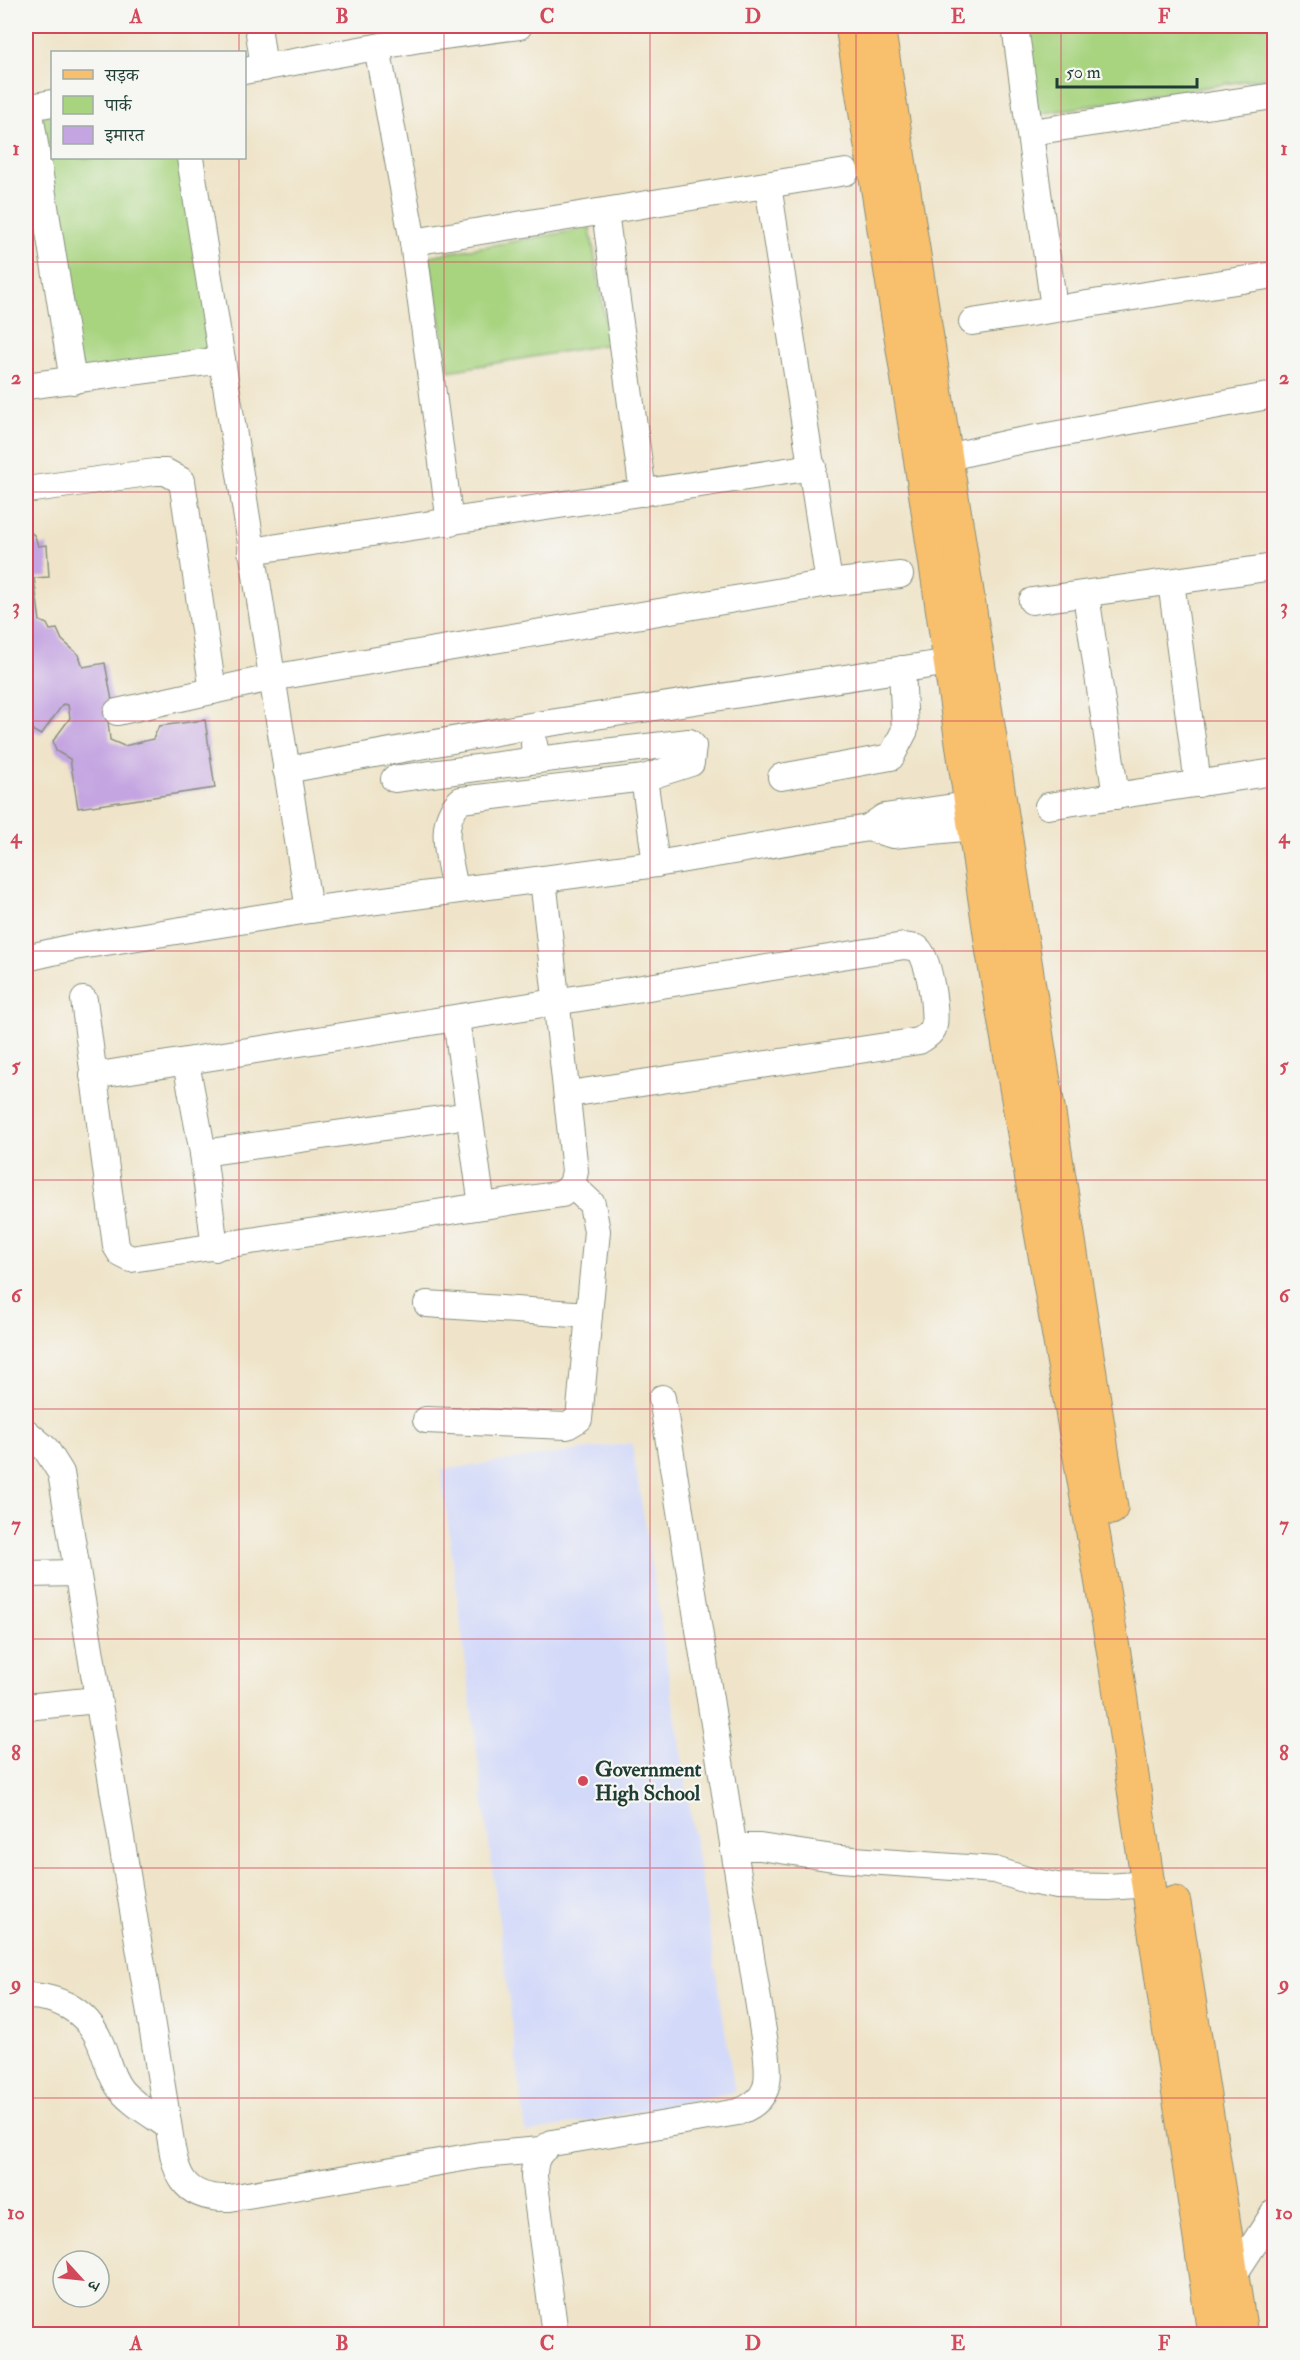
<svg xmlns="http://www.w3.org/2000/svg" width="1300" height="2360" font-family="'IM FELL Double Pica','Noto Serif Devanagari',serif">
  <style>
    .built { fill: #d3d9f9 }
    .green { fill: #a8d480; stroke: #64885a; stroke-width: 1.5 }
    .building { fill: #c4a5e1 }
    .lines { fill: none; stroke-linecap: round; stroke-linejoin: round }
    .minor-casing { stroke: #87907e; stroke-width: 28 }
    .major-casing { stroke: #87907e; stroke-width: 35 }
    .minor { stroke: #fff; stroke-width: 26 }
    .major { stroke: #f8bf6c; stroke-width: 33 }
    .grid { fill: none; stroke: #d1495b; stroke-width: 1.5; stroke-opacity: 0.55 }
    .poi-dot { fill: #d1495b; stroke: #f6f6f2; stroke-width: 2 }
    .labels { text-anchor: middle; dominant-baseline: central; stroke-width: 4.5; stroke-linejoin: round; paint-order: stroke }
    .poi-label { font-size: 21px; font-weight: bold; fill: #1f3d34; stroke: #f6f6f2; text-anchor: start }
    .neatline { fill: none; stroke: #d1495b; stroke-width: 2 }
    .grid-label { font-size: 20px; text-anchor: middle; font-weight: bold; fill: #d1495b }
  </style>
  <rect width="100%" height="100%" fill="#f6f6f2"/>
  <filter id="ink" filterUnits="userSpaceOnUse"><feTurbulence type="fractalNoise" baseFrequency=".0167" numOctaves="2"/><feDisplacementMap in="SourceGraphic" scale="12" xChannelSelector="R" yChannelSelector="G"/><feConvolveMatrix kernelMatrix="1 2 1 2 8 2 1 2 1" color-interpolation-filters="sRGB"/></filter>
  <filter id="wash" filterUnits="userSpaceOnUse"><feTurbulence type="fractalNoise" baseFrequency=".008" numOctaves="4" result="noise"/><feDisplacementMap in="SourceGraphic" scale="24" xChannelSelector="R" yChannelSelector="G"/><feGaussianBlur stdDeviation="1.35" result="paint"/><feColorMatrix in="noise" values="0 0 0 0 0 0 0 0 0 0 0 0 0 0 0 0 0 1.4 0 .05"/><feComposite in="paint" operator="in"/></filter>
  <g filter="url(#wash)">
    <rect width="100%" height="100%" fill="#efe4c9"/>
    <polygon class="built" points="632,1443 735,2092 526,2133 441,1470"/>
    <g class="green">
      <polygon points="1012,26 1274,26 1274,76 1027,116"/>
      <polygon points="52,103 52,158 190,158 222,360 73,381 29,107"/>
      <polygon points="590,228 609,344 449,371 429,256"/>
    </g>
    <g id="blocks">
      <polygon class="building" points="26,528 35,536 38,546 47,545 49,577 34,578 40,621 47,624 50,630 57,629 62,640 79,655 83,667 105,663 114,711 108,721 110,740 124,746 153,739 159,726 205,720 215,788 78,808 70,759 56,751 53,741 70,718 68,705 63,704 41,735 26,727"/>
    </g>
  </g>
  <g filter="url(#ink)">
    <use href="#blocks" fill-opacity="0" stroke="#87907e" stroke-width="1.5"/>
    <g class="lines">
      <g class="minor-casing">
        <g id="minor">
          <polyline points="258,26 264,68"/>
          <polyline points="1015,26 1054,308"/>
          <polyline points="377,47 413,242 450,523"/>
          <polyline points="244,71 420,39 519,26"/>
          <polyline points="29,107 73,381"/>
          <polyline points="26,108 52,103"/>
          <polyline points="1031,132 1274,96"/>
          <polyline points="190,158 309,910"/>
          <polyline points="768,185 829,583"/>
          <polyline points="605,212 643,493"/>
          <polyline points="413,242 846,172"/>
          <polyline points="972,322 1274,275"/>
          <polyline points="26,386 222,360"/>
          <polyline points="927,462 1009,443 1274,395"/>
          <polyline points="26,490 155,472 166,472 182,481 213,691"/>
          <polyline points="251,551 813,467"/>
          <polyline points="1171,582 1198,784"/>
          <polyline points="1086,595 1116,796"/>
          <polyline points="1032,601 1274,567"/>
          <polyline points="117,712 271,678 829,583 900,575"/>
          <polyline points="537,760 689,742 693,746 691,763 644,778 656,864"/>
          <polyline points="286,770 530,726 950,662"/>
          <polyline points="781,777 891,757 905,730 902,669"/>
          <polyline points="394,779 537,760 534,744"/>
          <polyline points="1048,806 1274,772"/>
          <polyline points="868,828 884,817 989,802"/>
          <path d="M455 889C450 860 436 822 461 800L644 778"/>
          <polyline points="26,958 74,947 309,910 656,864 868,828 893,835 992,825"/>
          <polyline points="84,1000 116,1246 121,1254 131,1259 562,1194 572,1185 575,1171 543,879"/>
          <polyline points="456,1019 482,1206"/>
          <polyline points="186,1063 203,1153 215,1248"/>
          <path d="M93 1076 904 946 917 948C929 955 938 1016 933 1029 930 1035 924 1038 919 1041L569 1094"/>
          <polyline points="203,1153 469,1115"/>
          <polyline points="427,1304 589,1315"/>
          <polyline points="426,1420 567,1426 579,1419 597,1231 592,1204 572,1185"/>
          <path d="M26 1432 46 1449 61 1473 167 2117C175 2163 173 2200 230 2198L480 2155 541 2150"/>
          <polyline points="26,1574 76,1573"/>
          <polyline points="26,1707 97,1700"/>
          <polyline points="733,1847 760,1847 840,1859 995,1870 1030,1881 1057,1886 1108,1887 1148,1884"/>
          <path d="M26 1996C57 1996 87 2010 100 2042 107 2058 109 2074 120 2089 132 2104 152 2115 168 2126"/>
          <polyline points="1222,2278 1233,2276 1274,2213"/>
          <path d="M555 2334 534 2177C534 2159 538 2152 552 2143L738 2112C770 2100 770 2082 766 2050L662 1398"/>
        </g>
      </g>
      <g class="major-casing">
        <g id="major">
          <polyline points="852,26 921,463 993,954 1115,1660 1214,2334"/>
          <polyline points="878,26 1111,1508"/>
          <polyline points="1174,1903 1241,2334"/>
        </g>
      </g>
      <use href="#minor" class="minor"/>
      <use href="#major" class="major"/>
    </g>
  </g>
  <path class="grid" d="M239 26V52M444 26V2334M650 26V2334M856 26V2334M1061 26V2334M239 158V2334M26 262H1274M26 492H1274M26 721H1274M26 951H1274M26 1180H1274M26 1409H1274M26 1639H1274M26 1868H1274M26 2098H1274"/>
  <circle class="poi-dot" cx="583" cy="1781" r="6"/>
  <g class="labels">
    <g class="poi-label">
      <text x="595" y="1769">Government<tspan x="595" dy="24">High School</tspan></text>
    </g>
  </g>
  <rect width="1300" height="2360" fill="none" stroke="#f6f6f2" stroke-width="66"/>
  <rect x="51" y="51" width="195" height="108" fill="#f6f6f2" stroke="#a0aca6" stroke-width="1.5"/>
  <rect x="63" y="70" width="30" height="9" fill="#f8bf6c" stroke="#a0aca6" stroke-width="1.5"/>
  <text x="105" y="81" font-size="18" fill="#1f3d34">सड़क</text>
  <rect x="63" y="96" width="30" height="18" fill="#a8d480" stroke="#a0aca6" stroke-width="1.5"/>
  <text x="105" y="111" font-size="18" fill="#1f3d34">पार्क</text>
  <rect x="63" y="126" width="30" height="18" fill="#c4a5e1" stroke="#a0aca6" stroke-width="1.5"/>
  <text x="105" y="141" font-size="18" fill="#1f3d34">इमारत</text>
  <g transform="translate(81 2279) rotate(117)"><circle r="28" fill="#f6f6f2" stroke="#a0aca6" stroke-width="1.5"/>
  <path d="M0-4.5L10 22L0 15L-10 22Z" fill="#d1495b"/>
  <text y="-9" font-size="16" font-weight="bold" text-anchor="middle" fill="#1f3d34">उ</text>
  </g>
  <path d="M1057 78v9h140v-9" fill="none" stroke="#1f3d34" stroke-width="3"/>
  <text x="1066" y="78" font-size="18" fill="#1f3d34" stroke="#f6f6f2" stroke-width="4.5" paint-order="stroke">50 m</text>
  <rect x="33" y="33" width="1234" height="2294" class="neatline"/>
  <g class="grid-label">
    <text x="136" y="23">A</text>
    <text x="342" y="23">B</text>
    <text x="547" y="23">C</text>
    <text x="753" y="23">D</text>
    <text x="958" y="23">E</text>
    <text x="1164" y="23">F</text>
    <text x="16" y="155">1</text>
    <text x="1284" y="155">1</text>
    <text x="16" y="384">2</text>
    <text x="1284" y="384">2</text>
    <text x="16" y="613">3</text>
    <text x="1284" y="613">3</text>
    <text x="16" y="843">4</text>
    <text x="1284" y="843">4</text>
    <text x="16" y="1072">5</text>
    <text x="1284" y="1072">5</text>
    <text x="16" y="1302">6</text>
    <text x="1284" y="1302">6</text>
    <text x="16" y="1531">7</text>
    <text x="1284" y="1531">7</text>
    <text x="16" y="1760">8</text>
    <text x="1284" y="1760">8</text>
    <text x="16" y="1990">9</text>
    <text x="1284" y="1990">9</text>
    <text x="16" y="2219">10</text>
    <text x="1284" y="2219">10</text>
    <text x="136" y="2350">A</text>
    <text x="342" y="2350">B</text>
    <text x="547" y="2350">C</text>
    <text x="753" y="2350">D</text>
    <text x="958" y="2350">E</text>
    <text x="1164" y="2350">F</text>
  </g>
</svg>
